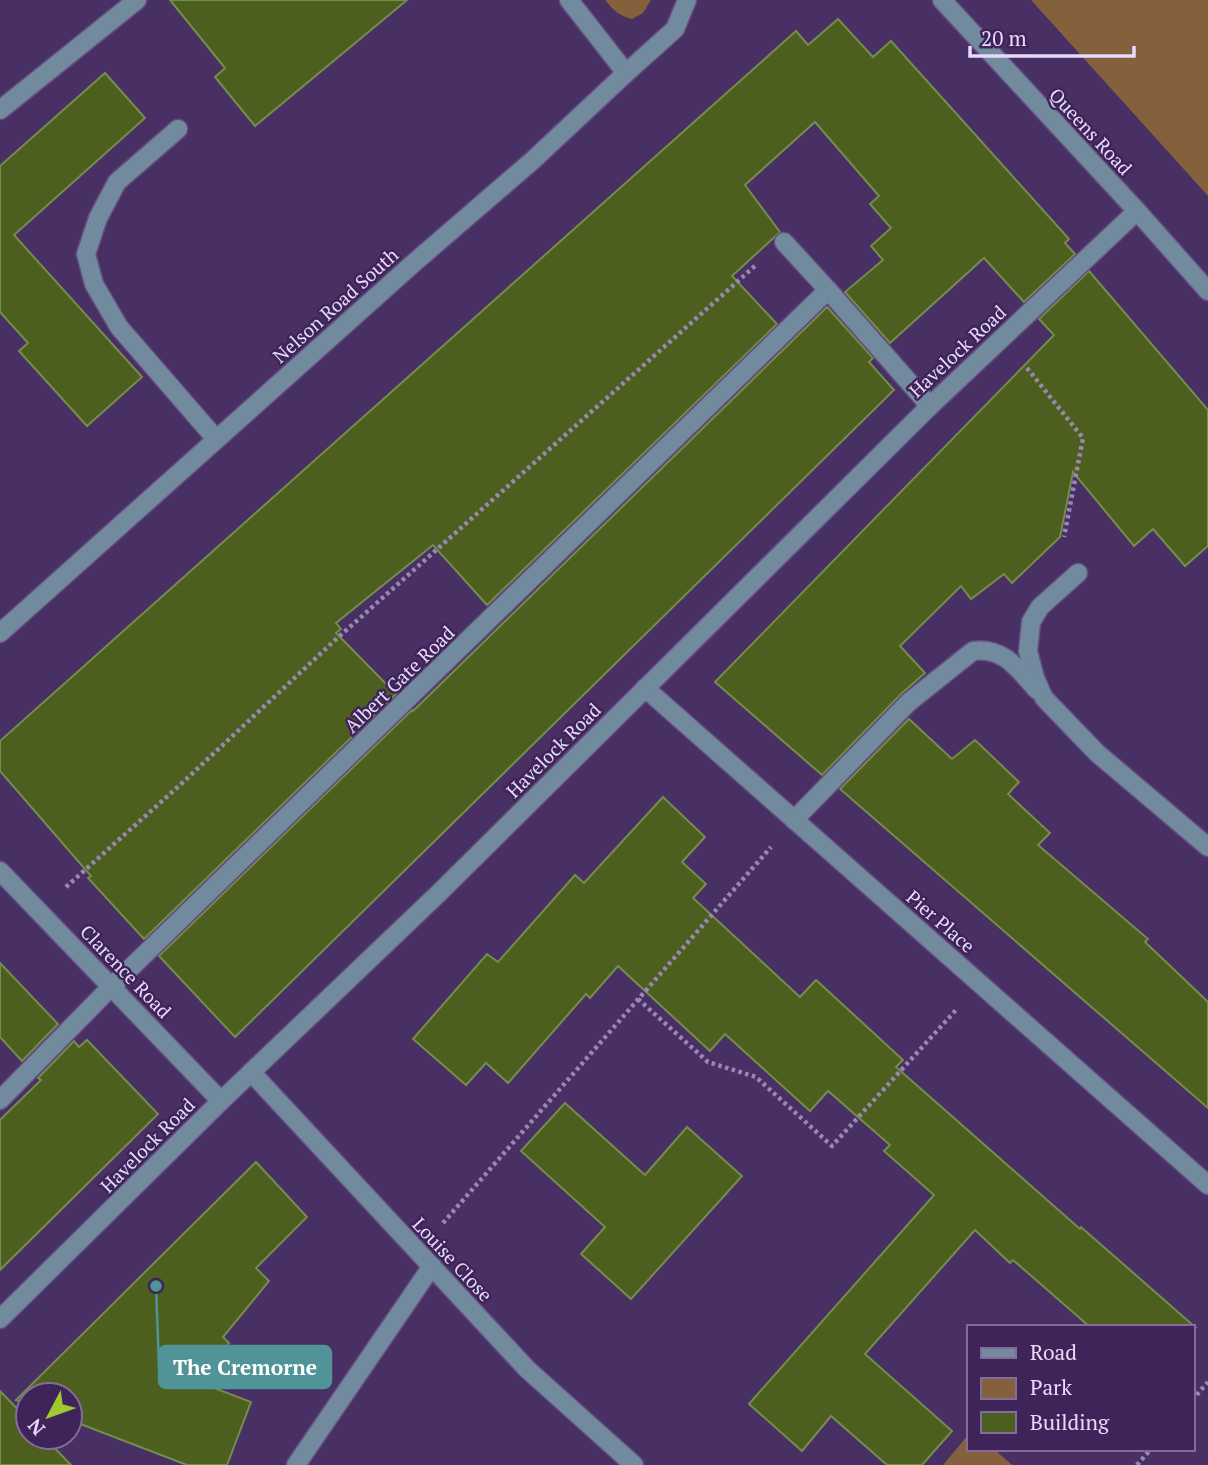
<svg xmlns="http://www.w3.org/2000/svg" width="1208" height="1465" font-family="'PT Serif',serif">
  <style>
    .green { fill: #84603c }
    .building { fill: #4c5f1f; stroke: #768c4c; stroke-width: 2 }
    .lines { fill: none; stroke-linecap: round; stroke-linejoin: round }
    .minor-casing { stroke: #654e7f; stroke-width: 21 }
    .path { stroke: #9b88b2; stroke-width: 4.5; stroke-dasharray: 3.5 3.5; stroke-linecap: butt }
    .minor { stroke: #728a9e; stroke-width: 18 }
    .labels { text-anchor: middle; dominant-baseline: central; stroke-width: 5; stroke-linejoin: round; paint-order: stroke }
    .street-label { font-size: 19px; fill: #e7dafa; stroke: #3e2459 }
    .leader { fill: none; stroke: #509498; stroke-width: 2.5 }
    .callout-dot { fill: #509498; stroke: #3e2459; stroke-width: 2.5 }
    .callout { fill: #509498; stroke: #509498; stroke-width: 2.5 }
    .callout-label { font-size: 21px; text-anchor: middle; font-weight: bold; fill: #fff }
  </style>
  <rect width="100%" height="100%" fill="#482f64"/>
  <g class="green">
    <path d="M605 0H651L643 13 632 19C619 16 613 10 605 0Z"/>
    <polygon points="1031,0 1208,0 1208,196"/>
    <polygon points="968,1435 968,1449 994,1449 1012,1465 943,1465"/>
  </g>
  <g class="building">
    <polygon points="170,0 407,0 255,126 215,77 225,68"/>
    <polygon points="838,19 873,57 891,41 1069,239 1065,243 1075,254 1024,302 984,258 890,343 845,292 883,260 871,246 891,228 870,204 879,196 815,122 745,185 780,232 732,276 777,324 487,605 433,545 336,623 341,629 336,633 396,694 144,939 88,878 91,876 0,771 0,741 796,31 808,45"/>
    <polygon points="105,73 145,118 14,235 142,377 87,426 19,351 28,343 0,312 0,166"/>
    <polygon points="1089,271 1208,410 1208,546 1185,566 1153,529 1134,546 1073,472 1060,537 1012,583 1004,574 971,599 961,586 900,646 925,673 901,694 822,775 715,682 1054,335 1039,319"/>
    <polygon points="827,307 873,358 869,362 894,390 235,1037 159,956 412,710 413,711"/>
    <polygon points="909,719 952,759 975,740 1019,782 1008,794 1050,833 1038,845 1148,939 1145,942 1208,1002 1208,1108 840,789"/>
    <polygon points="663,797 705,837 682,862 706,884 693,898 800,997 816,980 903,1060 896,1067 1080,1229 1081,1227 1195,1327 1090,1327 1013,1260 1010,1263 975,1230 865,1354 952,1431 922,1465 887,1465 831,1416 802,1451 749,1404 934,1195 884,1151 890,1145 828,1091 810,1111 725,1034 710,1051 618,966 590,998 586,994 508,1083 486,1063 466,1085 413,1039 487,954 498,962 575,875 584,883"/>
    <polygon points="0,963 58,1024 22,1061 0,1037"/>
    <polygon points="87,1040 158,1114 0,1270 0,1120 41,1080 38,1078 74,1041 79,1047"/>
    <polygon points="565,1103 645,1175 687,1127 742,1176 631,1299 581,1254 605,1227 521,1151"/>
    <polygon points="256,1162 307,1217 256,1268 269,1281 223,1337 229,1343 201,1383 251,1402 227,1465 187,1465 70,1420 70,1395 28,1395 28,1404 16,1400"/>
    <polygon points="0,1391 28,1420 28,1437 44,1437 71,1465 0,1465"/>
  </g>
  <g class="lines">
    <g class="minor-casing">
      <g id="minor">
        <polyline points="569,0 626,73"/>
        <polyline points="942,0 1137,211 1208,291"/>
        <polyline points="0,110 137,0"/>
        <polyline points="178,129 117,182 98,218 86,254 94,284 119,327 216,439"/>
        <polyline points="784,242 828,290"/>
        <polyline points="1078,573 1040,607 1031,622 1028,651 1035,678 1044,698 1097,753 1208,847"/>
        <polyline points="0,633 416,261 532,161 626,73 675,29 687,0"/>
        <polyline points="645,688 1208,1185"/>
        <path d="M794 820 909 702 973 651C1004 647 1018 669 1037 690"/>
        <polyline points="0,871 221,1101"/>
        <polyline points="251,1072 527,1369 634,1465"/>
        <polyline points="0,1100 111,987 828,290 930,406"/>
        <polyline points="0,1319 221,1101 440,892 930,406 1137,211"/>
        <polyline points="296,1465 432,1266"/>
      </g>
    </g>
    <g class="path">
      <polyline points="1027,368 1083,438 1064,537"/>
      <polyline points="66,887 180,785 333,642 756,265"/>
      <polyline points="638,999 708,1062 756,1077 832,1146 956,1010"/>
      <polyline points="443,1223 771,847"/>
      <polyline points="1192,1400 1208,1382"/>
      <polyline points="1137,1465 1151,1449"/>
    </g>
    <use href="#minor" class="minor"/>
  </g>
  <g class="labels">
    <g class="street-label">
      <text transform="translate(1091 131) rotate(47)">Queens Road</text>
      <text transform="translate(335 305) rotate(-42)">Nelson Road South</text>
      <text transform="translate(957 351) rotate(-43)">Havelock Road</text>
      <text transform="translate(399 679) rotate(-44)">Albert Gate Road</text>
      <text transform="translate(553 750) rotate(-45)">Havelock Road</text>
      <text transform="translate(941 921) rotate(41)">Pier Place</text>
      <text transform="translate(126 971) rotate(46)">Clarence Road</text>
      <text transform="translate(147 1145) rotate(-45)">Havelock Road</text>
      <text transform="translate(453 1259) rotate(47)">Louise Close</text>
    </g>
  </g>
  <path class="leader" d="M156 1286L159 1367"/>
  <circle class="callout-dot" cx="156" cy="1286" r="7"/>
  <rect class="callout" x="159" y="1346" width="172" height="42" rx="7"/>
  <g class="callout-label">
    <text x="245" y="1375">The Cremorne</text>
  </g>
  <rect x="967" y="1325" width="228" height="126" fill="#3e2459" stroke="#826d99" stroke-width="2"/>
  <rect x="981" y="1348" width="35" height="10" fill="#728a9e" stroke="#826d99" stroke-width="2"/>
  <text x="1030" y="1360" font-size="21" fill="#e7dafa">Road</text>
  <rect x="981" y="1378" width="35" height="21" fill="#84603c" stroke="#826d99" stroke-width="2"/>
  <text x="1030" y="1395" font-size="21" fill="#e7dafa">Park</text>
  <rect x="981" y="1412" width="35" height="21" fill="#4c5f1f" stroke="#826d99" stroke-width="2"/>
  <text x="1030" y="1430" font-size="21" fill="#e7dafa">Building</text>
  <g transform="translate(49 1416) rotate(229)"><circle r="33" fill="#3e2459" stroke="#826d99" stroke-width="2"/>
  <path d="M0-5L12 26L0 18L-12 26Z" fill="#9fca2d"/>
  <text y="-10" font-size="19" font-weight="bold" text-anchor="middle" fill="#e7dafa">N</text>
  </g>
  <path d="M970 46v10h164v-10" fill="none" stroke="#e7dafa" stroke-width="3.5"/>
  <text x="981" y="46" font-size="21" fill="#e7dafa" stroke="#3e2459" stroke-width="5" paint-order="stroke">20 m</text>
</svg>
